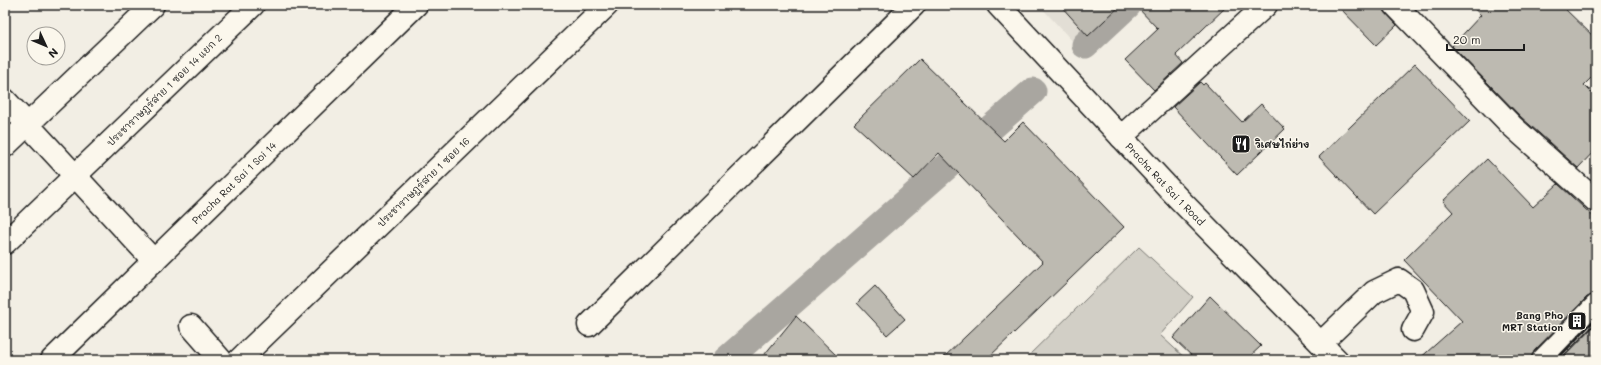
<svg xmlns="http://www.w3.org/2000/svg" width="1601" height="365" font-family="Mali,'Playpen Sans Thai',sans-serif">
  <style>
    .built { fill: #e2ded5 }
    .green { fill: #d2cfc6; stroke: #777671 }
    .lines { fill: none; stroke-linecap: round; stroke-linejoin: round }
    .canal { stroke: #a9a6a0; stroke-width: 27 }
    .building { fill: #bdbab1; stroke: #1c1c1c }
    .minor-casing { stroke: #1c1c1c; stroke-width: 25 }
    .major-casing { stroke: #1c1c1c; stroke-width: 25 }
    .minor { stroke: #fbf7ec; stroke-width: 22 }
    .major { stroke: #fbf7ec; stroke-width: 22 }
    .rail { stroke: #1c1c1c; stroke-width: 3 }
    .labels { text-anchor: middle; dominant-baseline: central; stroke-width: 3; stroke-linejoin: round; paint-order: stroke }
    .street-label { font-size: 10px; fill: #1c1c1c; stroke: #fbf7ec }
    .poi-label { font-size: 10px; font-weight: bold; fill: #1c1c1c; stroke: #fbf7ec; text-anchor: start }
  </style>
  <rect width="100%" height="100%" fill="#f2eee4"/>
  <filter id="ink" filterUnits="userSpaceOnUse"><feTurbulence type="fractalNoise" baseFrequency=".025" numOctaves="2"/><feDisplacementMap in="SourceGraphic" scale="8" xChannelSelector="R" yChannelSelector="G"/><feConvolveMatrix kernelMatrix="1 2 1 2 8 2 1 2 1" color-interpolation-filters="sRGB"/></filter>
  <g filter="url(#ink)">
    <polygon class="built" points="1039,5 1120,5 1076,45"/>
    <polygon class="green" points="1139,247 1193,297 1160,335 1187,360 1024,360"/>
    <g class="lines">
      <g class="canal">
        <polyline points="1085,45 1128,5"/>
        <polyline points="726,360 1033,91"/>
      </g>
    </g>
    <g class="building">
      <polygon points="1060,5 1121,5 1088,36"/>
      <polygon points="1135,5 1228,5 1176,55 1183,63 1154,90 1125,60 1158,29"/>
      <polygon points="1337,5 1383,5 1386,13 1397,25 1376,45"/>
      <polygon points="1470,5 1561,5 1596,39 1596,73 1584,85 1596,97 1596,149 1578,168 1521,117 1452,46 1481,15"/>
      <polygon points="920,59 1004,141 1023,122 1124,227 986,360 941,360 1043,262 939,153 914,179 854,124"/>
      <polygon points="1415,64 1470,121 1373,214 1319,157"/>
      <polygon points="1200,82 1203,85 1205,83 1242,122 1261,104 1285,129 1237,175 1173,107"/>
      <polygon points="1487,159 1533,207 1558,184 1596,219 1596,294 1587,297 1534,351 1531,360 1418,360 1462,321 1404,260 1453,212 1443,201"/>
      <polygon points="875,286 905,319 887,335 857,303"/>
      <polygon points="1210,296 1261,346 1246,360 1196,360 1173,338"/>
      <polygon points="796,316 841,360 760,360"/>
      <polygon points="1596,324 1596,360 1561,360"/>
    </g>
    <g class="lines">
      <g class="minor-casing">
        <g id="minor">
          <polyline points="1395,5 1512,126 1596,201"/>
          <polyline points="5,100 154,261"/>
          <polyline points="1121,137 1266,5"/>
          <polyline points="5,146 153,5"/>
          <polyline points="5,243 253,5"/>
          <polyline points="589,325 914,5"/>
          <polyline points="191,326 221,360"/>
          <polyline points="1321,343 1374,292 1399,280 1413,290 1423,312 1413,330"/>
          <path id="s1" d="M52 360 416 5"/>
          <polyline points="239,360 607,5"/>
          <polyline points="1543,360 1596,306"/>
        </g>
      </g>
      <g class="major-casing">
        <g id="major">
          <path id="s2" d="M998 5 1177 197 1337 360"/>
        </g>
      </g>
      <use href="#minor" class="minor"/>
      <use href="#major" class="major"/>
      <g class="rail">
        <polyline points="1556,360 1596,318"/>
        <polyline points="1594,360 1596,357"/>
      </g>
    </g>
  </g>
  <defs>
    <g id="restaurant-square" transform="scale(1)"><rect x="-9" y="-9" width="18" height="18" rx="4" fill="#1c1c1c" stroke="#fbf7ec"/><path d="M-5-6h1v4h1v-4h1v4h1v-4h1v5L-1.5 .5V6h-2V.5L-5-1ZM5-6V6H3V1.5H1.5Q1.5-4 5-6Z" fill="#fff"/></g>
    <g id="building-square" transform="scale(1)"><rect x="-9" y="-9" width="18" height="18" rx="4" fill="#1c1c1c" stroke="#fbf7ec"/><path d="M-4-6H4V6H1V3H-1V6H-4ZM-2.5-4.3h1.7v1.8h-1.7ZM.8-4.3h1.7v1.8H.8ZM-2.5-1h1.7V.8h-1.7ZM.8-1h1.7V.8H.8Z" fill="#fff"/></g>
  </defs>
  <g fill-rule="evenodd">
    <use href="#restaurant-square" x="1241" y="144"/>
    <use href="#building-square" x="1577" y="321"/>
  </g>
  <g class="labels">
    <g class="street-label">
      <text transform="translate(164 90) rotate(-44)">ประชาราษฎร์สาย 1 ซอย 14 แยก 2</text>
      <text transform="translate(423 182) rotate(-44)">ประชาราษฎร์สาย 1 ซอย 16</text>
      <text stroke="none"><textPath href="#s1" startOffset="254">Pracha Rat Sai 1 Soi 14</textPath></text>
      <text stroke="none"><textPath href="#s2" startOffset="245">Pracha Rat Sai 1 Road</textPath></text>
    </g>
    <g class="poi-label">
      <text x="1255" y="144">วิเศษไก่ย่าง</text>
      <text x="1563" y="315" text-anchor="end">Bang Pho<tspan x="1563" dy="12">MRT Station</tspan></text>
    </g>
  </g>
  <rect width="1601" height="365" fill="none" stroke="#fbf7ec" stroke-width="20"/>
  <rect x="10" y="10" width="1581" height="345" fill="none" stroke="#1c1c1c" stroke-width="1.5" filter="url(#ink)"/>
  <g transform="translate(46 46) rotate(134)"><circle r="19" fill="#fbf7ec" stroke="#a29f99"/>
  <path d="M0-3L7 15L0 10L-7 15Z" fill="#1c1c1c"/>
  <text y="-6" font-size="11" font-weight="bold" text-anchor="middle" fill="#1c1c1c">N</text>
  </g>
  <path d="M1447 44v6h77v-6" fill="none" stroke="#1c1c1c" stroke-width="2"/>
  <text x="1453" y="44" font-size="12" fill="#1c1c1c" stroke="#fbf7ec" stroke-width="3" paint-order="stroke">20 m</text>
</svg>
